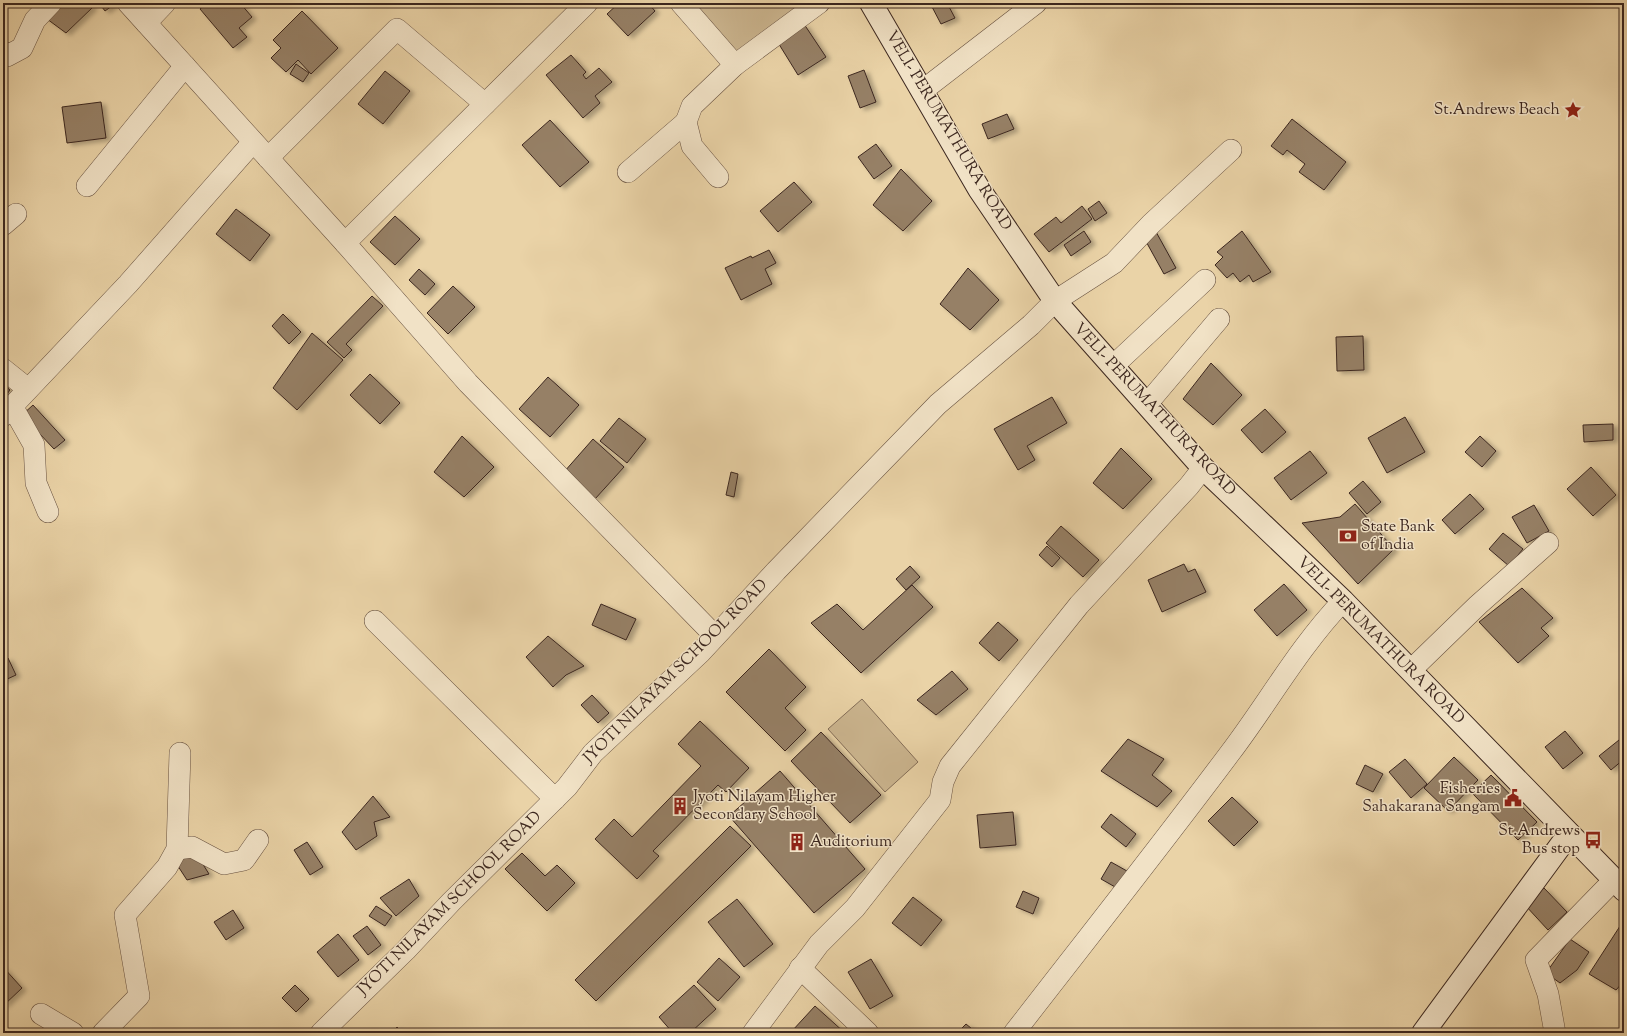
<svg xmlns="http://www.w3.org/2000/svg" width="1627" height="1036" font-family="'Sorts Mill Goudy',serif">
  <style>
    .green { fill: #ccb690; stroke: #846e58 }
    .building { fill: #968066; stroke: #3c271f; filter: url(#shadow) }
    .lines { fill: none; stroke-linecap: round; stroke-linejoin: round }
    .street-casing { stroke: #685241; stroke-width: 22 }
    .secondary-casing { stroke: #3c271f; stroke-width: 24 }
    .street { stroke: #f1e2c6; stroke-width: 21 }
    .secondary { stroke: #f1e2c6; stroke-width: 22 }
    .labels { text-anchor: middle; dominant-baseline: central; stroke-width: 3; stroke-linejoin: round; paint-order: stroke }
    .poi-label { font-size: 16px; fill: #3c271f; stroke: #f1e2c6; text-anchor: end }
    .street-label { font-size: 16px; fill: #3c271f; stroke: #f1e2c6 }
  </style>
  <defs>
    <filter id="shadow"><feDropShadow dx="4.5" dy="2.5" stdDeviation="2" flood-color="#0004"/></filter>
  </defs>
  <rect width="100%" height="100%" fill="#ead3a7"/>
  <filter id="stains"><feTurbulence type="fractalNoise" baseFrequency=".005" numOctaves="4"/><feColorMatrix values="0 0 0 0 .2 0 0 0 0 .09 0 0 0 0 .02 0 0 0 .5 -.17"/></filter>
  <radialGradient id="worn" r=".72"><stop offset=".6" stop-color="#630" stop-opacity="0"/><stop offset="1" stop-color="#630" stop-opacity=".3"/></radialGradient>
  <g class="green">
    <polygon points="687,3 806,3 739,52 722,45"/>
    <polygon points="862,699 918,762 885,792 828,729"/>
  </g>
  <g class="building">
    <polygon points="55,3 88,3 93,7 66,33 43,16"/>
    <polygon points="99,3 116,3 105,11"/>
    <polygon points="207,3 240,3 252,17 239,28 247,37 233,48 200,9"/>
    <polygon points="619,3 648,3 655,11 628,36 607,14"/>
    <polygon points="930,3 947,3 955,18 941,24"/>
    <polygon points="302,11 338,48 311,74 298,60 286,72 271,58 281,48 273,40"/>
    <polygon points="804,24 826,57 798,75 777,41"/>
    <polygon points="571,55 586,72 583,75 586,79 599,68 612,82 595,96 600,103 583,118 546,75"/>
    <polygon points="296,64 309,73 303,82 290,74"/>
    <polygon points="864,70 876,102 860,108 848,76"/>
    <polygon points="385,71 410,91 383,124 358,104"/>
    <polygon points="101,102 106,138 67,143 62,107"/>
    <polygon points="1007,114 1014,129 988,139 982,124"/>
    <polygon points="1292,119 1346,162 1324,190 1299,172 1305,164 1287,150 1283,155 1271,146"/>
    <polygon points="550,120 589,162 560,187 522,145"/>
    <polygon points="876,144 892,166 874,179 858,157"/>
    <polygon points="901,169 932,201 903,231 873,205"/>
    <polygon points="794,182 812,202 778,232 760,211"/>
    <polygon points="1099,201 1107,213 1095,221 1088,209"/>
    <polygon points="1082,206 1092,219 1049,252 1034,234 1056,217 1061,223"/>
    <polygon points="236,209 270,235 250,261 216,234"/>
    <polygon points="395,216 420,239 395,265 370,242"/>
    <polygon points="1155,230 1176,268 1164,274 1143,236"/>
    <polygon points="1084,231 1091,242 1071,256 1064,245"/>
    <polygon points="1242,231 1271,272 1253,282 1249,275 1240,282 1233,273 1227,278 1215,265 1223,257 1217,252"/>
    <polygon points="769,250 776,263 765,269 772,284 741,300 725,268 751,256 752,258"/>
    <polygon points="968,268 999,300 970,330 940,304"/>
    <polygon points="419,269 435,284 425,295 409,280"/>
    <polygon points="453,286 475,307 448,334 427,313"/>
    <polygon points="372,296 383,306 346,344 352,350 344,358 327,342"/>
    <polygon points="283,314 301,332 289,344 272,326"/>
    <polygon points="312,333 343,360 297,410 273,388"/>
    <polygon points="1363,336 1364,370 1337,371 1336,337"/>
    <polygon points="1211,363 1242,395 1213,425 1183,399"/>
    <polygon points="370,374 400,403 380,424 350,395"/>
    <polygon points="548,377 579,405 550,437 519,409"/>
    <polygon points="3,384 10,390 3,399"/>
    <polygon points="1052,397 1067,423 1027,446 1035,460 1018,470 994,429"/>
    <polygon points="33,405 65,440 54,449 22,415"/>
    <polygon points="1265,409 1286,432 1262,453 1241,430"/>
    <polygon points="1405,417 1425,452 1387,473 1368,438"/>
    <polygon points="619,418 646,439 627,463 600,441"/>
    <polygon points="1613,424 1613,440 1584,442 1583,425"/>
    <polygon points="462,436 494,467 464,497 434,472"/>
    <polygon points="1480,436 1496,451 1482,467 1465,452"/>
    <polygon points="593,439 624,467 595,499 564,472"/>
    <polygon points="1121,448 1152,479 1123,509 1093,483"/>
    <polygon points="1310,451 1327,473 1291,500 1274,478"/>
    <polygon points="1591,467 1616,495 1593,516 1567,489"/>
    <polygon points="731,472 738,474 734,497 726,495"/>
    <polygon points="1363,481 1381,502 1367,514 1349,493"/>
    <polygon points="1470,494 1484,509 1455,534 1442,520"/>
    <polygon points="1355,504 1394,549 1358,584 1302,523 1340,517"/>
    <polygon points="1534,505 1549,531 1527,543 1512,517"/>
    <polygon points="1061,526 1099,560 1083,577 1046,543"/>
    <polygon points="1503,533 1523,549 1509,566 1489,549"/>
    <polygon points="1047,546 1060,558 1052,567 1039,555"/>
    <polygon points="1184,564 1188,572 1195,569 1206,592 1162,612 1148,580"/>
    <polygon points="910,566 920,577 906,590 896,579"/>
    <polygon points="1284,584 1307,610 1277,636 1254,610"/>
    <polygon points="912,585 933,607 861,673 811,623 837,604 863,630"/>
    <polygon points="1522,588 1553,618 1541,628 1549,636 1518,663 1479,622"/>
    <polygon points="601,604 636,619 626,640 592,625"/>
    <polygon points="998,622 1018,640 999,661 979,643"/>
    <polygon points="548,636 584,666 566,675 553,687 526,657"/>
    <polygon points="769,649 806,687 785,708 806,730 785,751 726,692"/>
    <polygon points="8,658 16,675 3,681 3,660"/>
    <polygon points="952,671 968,689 936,715 917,700"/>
    <polygon points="592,695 609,713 598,723 581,705"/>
    <polygon points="700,721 749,768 726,792 718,785 653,851 659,856 637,879 595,839 614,819 632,837 701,766 678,744"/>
    <polygon points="1565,731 1583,753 1563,769 1545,747"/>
    <polygon points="821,732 881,795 850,823 791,761"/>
    <polygon points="1128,739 1164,759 1152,775 1172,791 1157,807 1101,771"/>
    <polygon points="1619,740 1624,746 1624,759 1611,770 1599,756"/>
    <polygon points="1454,757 1478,780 1448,811 1424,788"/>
    <polygon points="1405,759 1427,784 1411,798 1389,772"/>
    <polygon points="1365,765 1383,774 1373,792 1356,784"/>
    <polygon points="780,771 865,869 814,913 729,816"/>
    <polygon points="1491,775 1537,822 1518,840 1472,793"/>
    <polygon points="373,796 390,817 374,822 377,836 356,850 342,832"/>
    <polygon points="1232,797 1258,822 1234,846 1208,821"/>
    <polygon points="1013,812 1016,845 980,848 977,815"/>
    <polygon points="1111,814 1136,834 1126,847 1101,827"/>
    <polygon points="730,826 751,846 596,1001 575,980"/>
    <polygon points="307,842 323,867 310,875 294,850"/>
    <polygon points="194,850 209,874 187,880 174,860"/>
    <polygon points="522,853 545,876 557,865 575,883 547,911 505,869"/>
    <polygon points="1111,862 1134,875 1124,892 1101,879"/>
    <polygon points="409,879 419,896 396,916 380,898"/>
    <polygon points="1544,888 1567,912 1548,930 1525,905"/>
    <polygon points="1023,891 1039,898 1033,914 1016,907"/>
    <polygon points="913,897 942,920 921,946 892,923"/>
    <polygon points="737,899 773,944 744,967 708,922"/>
    <polygon points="376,906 392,916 385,926 369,916"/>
    <polygon points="233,910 244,928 226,940 214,922"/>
    <polygon points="1622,923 1624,926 1624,981 1616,990 1589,974"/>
    <polygon points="367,926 381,945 368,955 353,936"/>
    <polygon points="338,934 359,960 338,977 317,952"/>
    <polygon points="1570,939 1589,952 1577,970 1560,983 1546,973"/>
    <polygon points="719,958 740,977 718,1001 697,982"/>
    <polygon points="871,959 893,996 870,1009 848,972"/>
    <polygon points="3,967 22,988 3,1006"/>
    <polygon points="295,985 309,999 296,1012 282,998"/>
    <polygon points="694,985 716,1009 690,1033 673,1033 659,1017"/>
    <polygon points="815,1006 845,1033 794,1033 792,1031"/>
    <polygon points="966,1024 977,1033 957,1033"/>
    <polygon points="397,1027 403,1033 392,1033"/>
  </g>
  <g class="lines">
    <g class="street-casing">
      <g id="street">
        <polyline points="128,3 345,243 468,383 715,636"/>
        <polyline points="681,3 735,65"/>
        <polyline points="146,23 165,3"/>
        <polyline points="3,52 7,56 22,48 35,20 51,3"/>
        <polyline points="922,91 1036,3"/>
        <polyline points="268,158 397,29 485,104"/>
        <polyline points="628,172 686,122"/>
        <polyline points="718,177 692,146 686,122 692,106 735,65 819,3"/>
        <polyline points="87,186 185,66"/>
        <polyline points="3,225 16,214"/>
        <polyline points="345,243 587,3"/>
        <polyline points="1113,366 1205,280"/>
        <polyline points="3,369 28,389"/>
        <polyline points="1147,404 1219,319"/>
        <polyline points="12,406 34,445 36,483 48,512"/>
        <polyline points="3,416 128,284 253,142"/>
        <polyline points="375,621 555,799"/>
        <polyline points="1411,670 1478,605 1548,543"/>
        <polyline points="177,849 192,847 224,864 244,860 258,840"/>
        <polyline points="800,968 868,1033"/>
        <polyline points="41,1014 73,1033"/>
        <polyline points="103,1033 139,996 125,915 167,867 177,849 180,753"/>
        <polyline points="321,1033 406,950 451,902 567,787 593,753 700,653 776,571 938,404 1031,325 1055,301 1114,263 1151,224 1231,150"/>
        <polyline points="753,1033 819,944 855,908 940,800 943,782 950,766 1079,605 1189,486 1203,468"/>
        <path d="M1014 1033C1086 940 1159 848 1230 753 1268 703 1299 647 1343 601"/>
        <polyline points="1555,1033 1548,994 1536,960 1614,880"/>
      </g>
    </g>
    <g class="secondary-casing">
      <g id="secondary">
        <polyline points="871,3 979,189 1055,301 1203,468 1343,601 1624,890"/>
        <polyline points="1423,1033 1569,834"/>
      </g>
    </g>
    <use href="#street" class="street"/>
    <use href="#secondary" class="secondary"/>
  </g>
  <defs>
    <g id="sight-bare" transform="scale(1.38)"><path d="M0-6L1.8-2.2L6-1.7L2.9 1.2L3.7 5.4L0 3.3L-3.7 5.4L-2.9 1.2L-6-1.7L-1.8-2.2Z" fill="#8f2418" stroke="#f1e2c6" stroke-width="2.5" paint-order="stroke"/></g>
    <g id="bank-bare" transform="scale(1.38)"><path d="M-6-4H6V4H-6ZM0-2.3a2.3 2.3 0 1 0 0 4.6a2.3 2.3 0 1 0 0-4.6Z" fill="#8f2418" stroke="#f1e2c6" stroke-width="2.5" paint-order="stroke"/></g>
    <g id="civic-bare" transform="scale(1.38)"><path d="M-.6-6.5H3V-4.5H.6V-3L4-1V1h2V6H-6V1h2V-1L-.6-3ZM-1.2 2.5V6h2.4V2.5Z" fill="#8f2418" stroke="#f1e2c6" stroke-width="2.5" paint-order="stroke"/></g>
    <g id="building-bare" transform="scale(1.38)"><path d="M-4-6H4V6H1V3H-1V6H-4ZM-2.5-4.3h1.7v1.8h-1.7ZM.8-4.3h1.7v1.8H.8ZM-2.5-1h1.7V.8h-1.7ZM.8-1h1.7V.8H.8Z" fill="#8f2418" stroke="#f1e2c6" stroke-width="2.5" paint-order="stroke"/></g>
    <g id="bus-bare" transform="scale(1.38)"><path d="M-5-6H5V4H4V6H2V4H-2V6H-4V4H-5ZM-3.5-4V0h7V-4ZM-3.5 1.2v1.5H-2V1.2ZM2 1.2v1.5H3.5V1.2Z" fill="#8f2418" stroke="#f1e2c6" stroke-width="2.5" paint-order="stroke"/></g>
  </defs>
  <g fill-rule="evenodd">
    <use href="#sight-bare" x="1573" y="110"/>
    <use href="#bank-bare" x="1348" y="536"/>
    <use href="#civic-bare" x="1513" y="798"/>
    <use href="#building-bare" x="680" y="806"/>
    <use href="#bus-bare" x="1593" y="840"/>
    <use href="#building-bare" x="797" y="842"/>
  </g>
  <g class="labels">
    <g class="poi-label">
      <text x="1560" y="110">St.Andrews Beach</text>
      <text x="1361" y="527" text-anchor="start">State Bank<tspan x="1361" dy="18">of India</tspan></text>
      <text x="1500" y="789">Fisheries<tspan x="1500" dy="18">Sahakarana Sangam</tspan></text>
      <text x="693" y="797" text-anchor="start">Jyoti Nilayam Higher<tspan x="693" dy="18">Secondary School</tspan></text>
      <text x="1580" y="831">St.Andrews<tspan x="1580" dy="18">Bus stop</tspan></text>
      <text x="810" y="842" text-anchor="start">Auditorium</text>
    </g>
    <g class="street-label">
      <text transform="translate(948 131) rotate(59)">VELI- PERUMATHURA ROAD</text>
      <text transform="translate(1154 410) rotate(47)">VELI- PERUMATHURA ROAD</text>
      <text transform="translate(1380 641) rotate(45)">VELI- PERUMATHURA ROAD</text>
      <text transform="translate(676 672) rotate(-45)">JYOTI NILAYAM SCHOOL ROAD</text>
      <text transform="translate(450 904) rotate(-45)">JYOTI NILAYAM SCHOOL ROAD</text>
    </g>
  </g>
  <rect width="1627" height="1036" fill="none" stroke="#ead3a7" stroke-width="16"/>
  <rect x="4" y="4" width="1619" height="1028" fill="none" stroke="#3c271f" stroke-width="2"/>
  <rect x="8" y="8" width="1611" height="1020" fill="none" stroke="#3c271f"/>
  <rect width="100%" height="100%" filter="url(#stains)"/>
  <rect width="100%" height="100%" fill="url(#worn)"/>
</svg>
